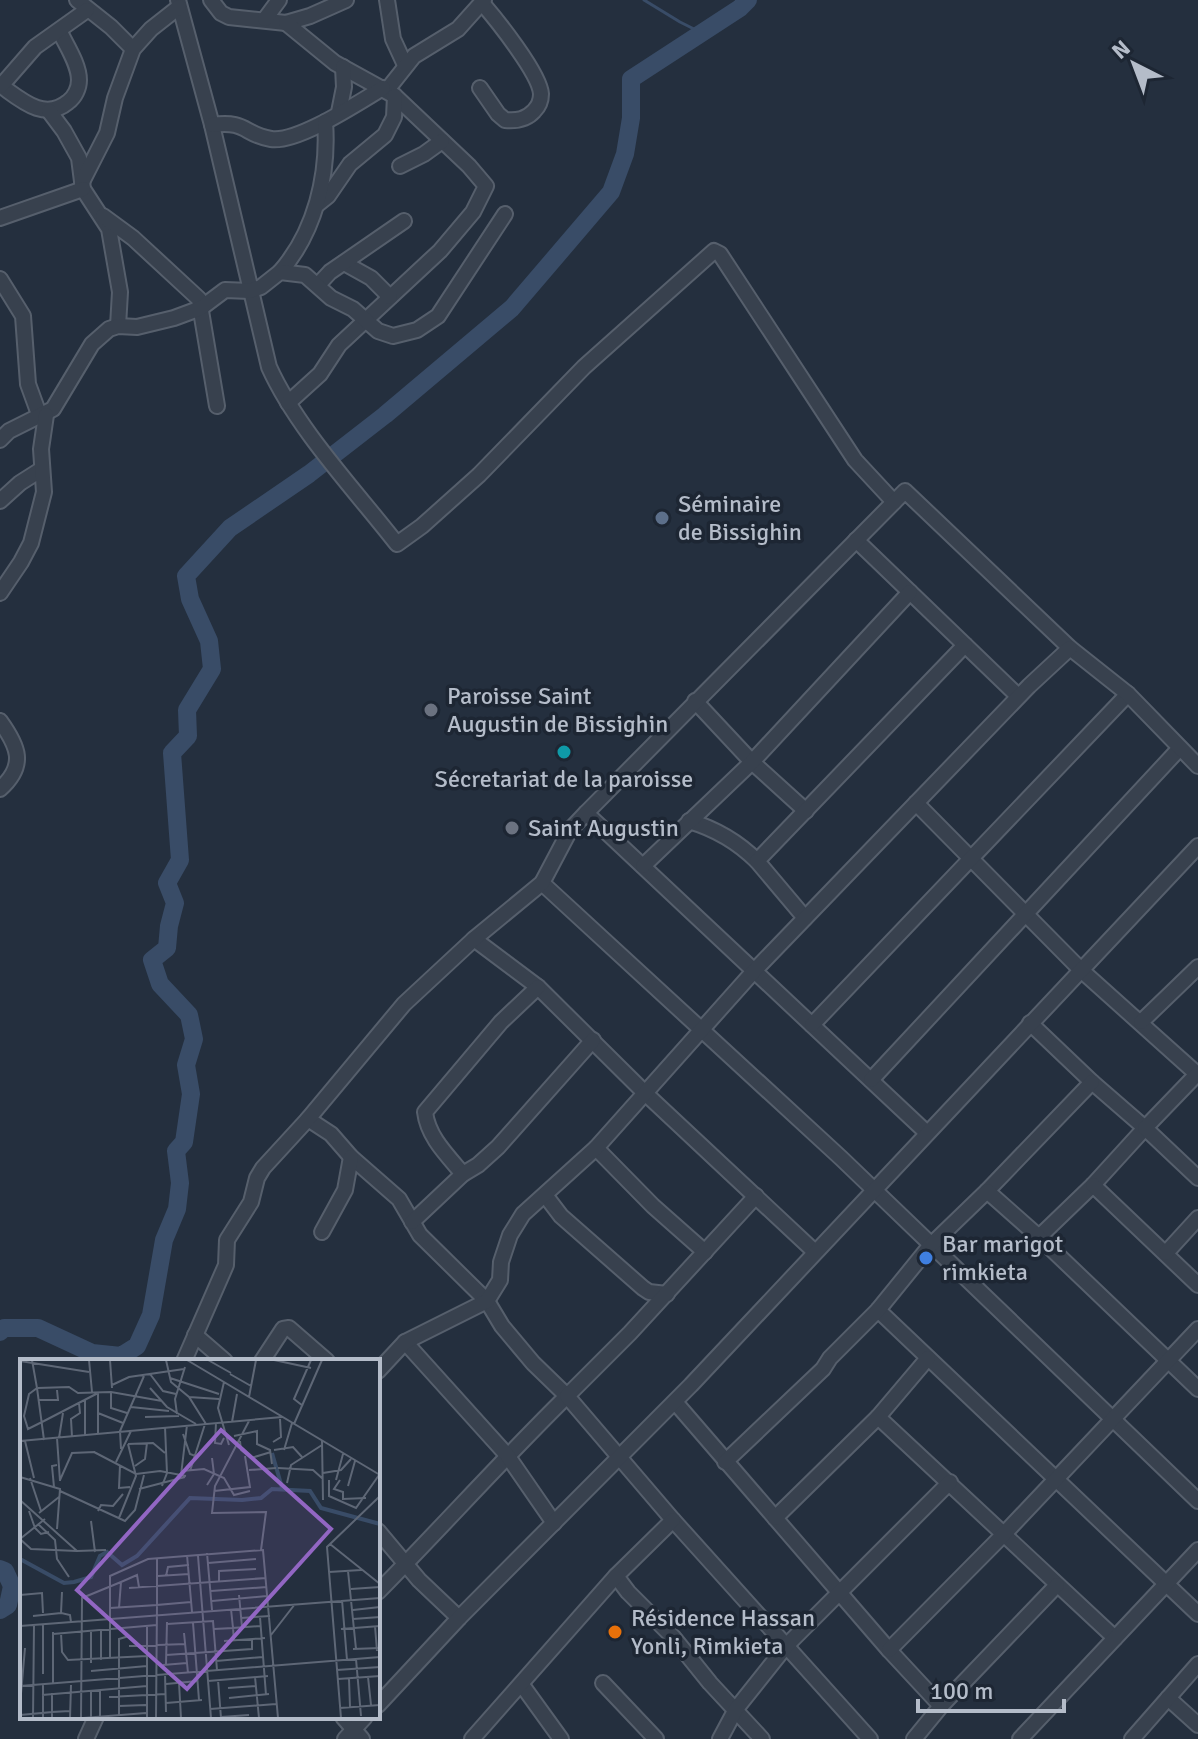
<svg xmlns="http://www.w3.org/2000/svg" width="1198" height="1739" font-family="Signika,sans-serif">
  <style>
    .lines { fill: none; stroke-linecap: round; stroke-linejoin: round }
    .stream { stroke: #394c67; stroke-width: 3 }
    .river { stroke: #394c67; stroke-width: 18 }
    .minor-casing { stroke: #565f6c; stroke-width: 18 }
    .minor { stroke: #38414e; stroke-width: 14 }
    .service-dot { fill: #5c6f8a; stroke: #1d2633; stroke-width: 3 }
    .worship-dot { fill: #6b7280; stroke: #1d2633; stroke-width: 3 }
    .culture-dot { fill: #0f9aa8; stroke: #1d2633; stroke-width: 3 }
    .shop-dot { fill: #3f7fe0; stroke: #1d2633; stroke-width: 3 }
    .food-dot { fill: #e8710a; stroke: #1d2633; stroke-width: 3 }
    .labels { text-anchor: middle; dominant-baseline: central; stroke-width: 7; stroke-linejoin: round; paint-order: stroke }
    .poi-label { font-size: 24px; fill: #b4bcc9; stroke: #1d2633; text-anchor: start }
    .inset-river { fill: none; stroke: #394c67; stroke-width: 4 }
    .inset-road { fill: none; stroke: #5e6776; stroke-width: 2 }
    .view { fill: #9266c3; fill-opacity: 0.15; stroke: #9266c3; stroke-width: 4 }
    .inset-edge { fill: none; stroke: #b4bcc9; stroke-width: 4 }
  </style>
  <rect width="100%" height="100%" fill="#242f3e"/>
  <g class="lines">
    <polyline class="stream" points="644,0 680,22 702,33"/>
    <g class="river">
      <polyline points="0,1332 4,1328 38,1328 92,1353 121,1356 137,1346 151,1315 164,1240 177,1209 180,1183 176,1151 184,1142 191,1094 186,1065 194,1039 189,1015 160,984 152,960 167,948 169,926 175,903 167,883 180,860 172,753 188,736 187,710 212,669 209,641 190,599 186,576 230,528 309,474 385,415 512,308 611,192 625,154 631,118 631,79 740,8 748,0"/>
      <polyline points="0,1569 5,1571 12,1586 8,1605 0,1610"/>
    </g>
    <g class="minor-casing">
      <g id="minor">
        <polyline points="77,0 111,27 133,49"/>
        <path d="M178 0 212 125 269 367C297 429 355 490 397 544L422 526 479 475 584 367 714 251 720 254 855 460 894 502"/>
        <polyline points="211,0 221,13 229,17 286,23 310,16 346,0"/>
        <polyline points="387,0 393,39 405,65"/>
        <polyline points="265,19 279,0"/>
        <polyline points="286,23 335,63 395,96 469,166 486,186 473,212 440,251 339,345 320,374 288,403"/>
        <path d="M0 85C20 99 44 122 68 102 75 97 79 88 79 80 79 64 66 45 60 32"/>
        <polyline points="1,86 35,47 87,10"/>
        <path d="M480 88 498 114 505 120C516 121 526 120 534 111 539 106 541 101 541 94 540 74 496 19 482 3"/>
        <polyline points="387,90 414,56 458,29 484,0"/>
        <polyline points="49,111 64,131 79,158 83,189 109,229 120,292 118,326"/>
        <polyline points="339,112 344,87 343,67"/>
        <path d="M212 125C247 120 244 135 271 139 298 143 359 102 383 88"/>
        <polyline points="400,166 424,154 442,141"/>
        <polyline points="82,182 107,133 115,98 133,49 151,29 179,7"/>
        <polyline points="318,204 328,196 350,164 385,135 394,117 395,96"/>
        <polyline points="103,216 133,238 199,299 217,406"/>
        <polyline points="0,218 83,189"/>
        <polyline points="344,263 371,278 390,297"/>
        <path d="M280 272C315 232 329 175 325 122"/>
        <polyline points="0,279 23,316 28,384 40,417"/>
        <polyline points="318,285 330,272 404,221"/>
        <polyline points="0,440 9,431 53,409 92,344 109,329 118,326 137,327 174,318 201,308 225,290 250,291 261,287 280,272 305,275 331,298 353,309 378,331 393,336 417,330 438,316 505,214"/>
        <polyline points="0,501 20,483 42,469"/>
        <polyline points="856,540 1018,696"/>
        <polyline points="0,593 21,562 31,543 44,492 41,449 46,415"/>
        <polyline points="695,701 752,762 806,811"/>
        <path d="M0 721C18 746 27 765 0 789"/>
        <polyline points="916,803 1081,970 1197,1074"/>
        <polyline points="586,813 927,1133"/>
        <path d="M689 821C716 829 737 841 757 861"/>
        <polyline points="643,866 752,762 910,592"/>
        <polyline points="542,883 841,1158 1198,1501"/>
        <polyline points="805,918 757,861 965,645"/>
        <polyline points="474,939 538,987 646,1094 815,1252"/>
        <polyline points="1141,1022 1198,967"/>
        <polyline points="1030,1023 1092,1082 1145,1128 1093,1185 1039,1237"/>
        <polyline points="812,1025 1128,694"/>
        <polyline points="1198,1073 1145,1128 1198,1178"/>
        <polyline points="871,1080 1180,748"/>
        <path d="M308 1119 331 1134 351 1157 399 1199 420 1235 487 1301 502 1326 533 1363 567 1396C502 1460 442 1527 378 1592"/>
        <polyline points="596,1148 653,1206 705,1252"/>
        <path d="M463 1174C447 1155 428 1137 425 1112L501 1022 538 987"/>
        <polyline points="1093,1185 1198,1285"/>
        <polyline points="987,1191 1092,1082"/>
        <polyline points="545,1195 561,1216 643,1288 649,1292 667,1294"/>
        <polyline points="756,1196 630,1333 567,1396 673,1520 870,1739"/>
        <polyline points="412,1222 463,1174 478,1165 498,1147 593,1040"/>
        <polyline points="322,1232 345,1190 351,1157"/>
        <polyline points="1166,1253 1198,1218"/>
        <polyline points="878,1310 1198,1614"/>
        <polyline points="195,1335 225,1361"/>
        <polyline points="405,1342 507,1455 554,1523"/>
        <polyline points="184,1361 226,1265 227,1240 251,1202 257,1178 263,1168 308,1119 404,1004 474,939 542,883 570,830 586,813 905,491 1070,648 1128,694 1198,766"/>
        <polyline points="262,1361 283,1329 289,1328 327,1361"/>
        <polyline points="378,1371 405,1342 487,1301 500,1280 501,1262 510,1235 523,1214 596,1148 754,971 1029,686 1070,648"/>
        <polyline points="675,1402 889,1650 941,1706"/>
        <polyline points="878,1417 1115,1638"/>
        <polyline points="725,1462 823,1369 830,1358 878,1310 930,1246 987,1191 1039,1237 1198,1389"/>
        <polyline points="775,1518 878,1417 928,1358"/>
        <polyline points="378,1531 419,1580 459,1618"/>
        <polyline points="616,1576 628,1592 673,1637 710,1683 762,1739"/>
        <polyline points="889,1650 1004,1534 1198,1329"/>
        <polyline points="603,1683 656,1739"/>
        <polyline points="522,1685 561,1739"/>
        <polyline points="1168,1698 1198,1725"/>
        <polyline points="378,1705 459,1618 691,1385 1198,846"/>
        <polyline points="343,1717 362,1739"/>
        <polyline points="86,1739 96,1717"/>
        <polyline points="345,1739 365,1717"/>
        <polyline points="472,1739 616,1576 673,1520"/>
        <polyline points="720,1739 736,1709 787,1645 950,1482"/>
        <polyline points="914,1739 941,1706 1057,1585"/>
        <polyline points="1020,1739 1198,1550"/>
        <polyline points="1132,1739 1198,1664"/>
      </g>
    </g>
    <use href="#minor" class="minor"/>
  </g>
  <circle class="service-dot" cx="662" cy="518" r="8"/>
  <g class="worship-dot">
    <circle cx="431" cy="710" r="8"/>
    <circle cx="512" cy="828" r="8"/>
  </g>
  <circle class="culture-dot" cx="564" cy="752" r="8"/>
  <circle class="shop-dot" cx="926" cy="1258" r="8"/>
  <circle class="food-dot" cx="615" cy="1632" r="8"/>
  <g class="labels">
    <g class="poi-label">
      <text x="678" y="504">Séminaire<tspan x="678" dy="28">de Bissighin</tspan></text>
      <text x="447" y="696">Paroisse Saint<tspan x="447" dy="28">Augustin de Bissighin</tspan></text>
      <text x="564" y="779" text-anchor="middle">Sécretariat de la paroisse</text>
      <text x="528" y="828">Saint Augustin</text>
      <text x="942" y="1244">Bar marigot<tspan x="942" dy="28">rimkieta</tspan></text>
      <text x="631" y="1618">Résidence Hassan<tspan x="631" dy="28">Yonli, Rimkieta</tspan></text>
    </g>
  </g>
  <g transform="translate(20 1359)">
    <rect width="360" height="360" fill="#242f3e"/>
    <path class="inset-river" d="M252 94 263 132M0 200 44 224 54 223 71 218 80 197 87 193 102 206 117 197 170 139 222 141 241 139 252 130 290 132 301 149 360 165"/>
    <path class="inset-road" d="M12 1 17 29 9 35 4 57 8 70 24 62M69 1 72 33M90 1 92 29M146 1 151 23 169 38 186 65M167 1 360 116M188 1 211 14M254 1 291 9M0 2 69 13M130 15 143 32 156 35M210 15 231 27M150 19 199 35M204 23 198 49 209 86M92 26 109 18 164 10M17 29 24 81M18 29 49 28 58 34 91 33 142 42M130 29 147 48 176 65M0 32V1M78 33V76M91 33V49L107 54M169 38 199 40M229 38 236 1M19 41H38L37 31M283 47 274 40 291 1M111 48 149 52M78 54 103 64M157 55 155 40 165 8M125 58 159 57M24 62 78 34M229 62 195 127 192 154 246 153 241 191M212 63 217 35M196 64 195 84 201 85 204 79M274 65 302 1M163 75 170 95 178 98M65 77V40M214 77 237 72V85L250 91 252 105M52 78 51 60 60 54 59 44M37 79 40 122M39 79 43 54M0 82 262 58M5 82 14 119M220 82 221 91 231 99 251 93M302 82 303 141M253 83 261 78 260 60M108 85 133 84 145 94M101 90 100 72 124 17M254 91 273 88 282 98M264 91 272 64M74 93 116 115 140 112 166 117M96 103 111 72M100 106 99 129 110 128M115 107 125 100 127 84M258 109 293 111 303 120M229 111 256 109M162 112 184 110 204 119 214 136 230 132M170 112 185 65M303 114 321 111 331 100M161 116 167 66M0 118 40 130 37 170M10 119 21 152M40 121 52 94 75 93M309 121V137L336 149 359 116M316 121 323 95M320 121 314 130 323 133V140L346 139M267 124 271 106 302 86M187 126 194 115 192 99M142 127 147 114 145 68M328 127 335 102M34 128 32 107 37 106M119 130 165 118M40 132 105 162 115 151 124 116M194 132 230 128 225 97M0 141 57 192 86 191M9 152 15 169 21 175 29 173M78 152 81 146 93 147 103 135M19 154 39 138M99 159 116 117 108 85M25 160 0 180 11 190 57 192M71 162 75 193M18 165 35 181 37 200 49 218M310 185 360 225M187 194 192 251M167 196 172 253M178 197 191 359M188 204 236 200M328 212 336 290M309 213 341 211M138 217 169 215M146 217 148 208 169 206M199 222V212L236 210M109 229 246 219M331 230 360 228M191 232 247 228M42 233 41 254 50 256 51 263M0 236 22 234 23 254M219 236 222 268M322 241 327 301M192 242 247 237M90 249 137 246V199M99 249 101 223 117 216 119 228M333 251 360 248M13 257 41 254M240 258 246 336M221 259 250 257M333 260 360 258M173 264 179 341M23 265V315M147 265 193 262 197 311M0 267 360 239M355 267 357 292M194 270 213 269 211 250M321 270 360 267M81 271V301M41 274 42 293 48 301 127 297M164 274 168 314M33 275 137 266M251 276 275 245M204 282 245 279M214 282 213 269 240 267M109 287 166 285M333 290 360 289M146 296 232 290V280M90 300V217L128 200 243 191 258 359M336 300 341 357M196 302 243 298M71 304V272M146 305 147 263M143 306 167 304M317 311 360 308M71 312 127 307M145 315 146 353M235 318 239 359M348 318 351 346M318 320 360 317M329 320 330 348M198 321 201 359M188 322 248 317M33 324V273M159 324 161 359M23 325V359M146 325 178 322M0 327 360 298M208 329 236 327M71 331V358M22 336 127 327M89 338 146 335M209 339 249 335M146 344 182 341M0 346 5 289M99 347 126 346M320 349 360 346M190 350 256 345M0 356 32 353V334M99 356V280L109 277M201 358 229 356M13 359 14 266M32 359V353L50 352M50 359 51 326M61 359 62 239 101 223M63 359 126 354M80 359V331M127 359V267M136 359 137 246 171 243M331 359H321L307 188 360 137"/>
    <path class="view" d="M201 71 311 170 167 330 57 231Z"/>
    <rect width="360" height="360" class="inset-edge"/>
  </g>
  <g transform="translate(1134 64) rotate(318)" stroke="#1d2633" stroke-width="6" paint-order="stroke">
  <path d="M0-6L14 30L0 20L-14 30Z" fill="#b4bcc9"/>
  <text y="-12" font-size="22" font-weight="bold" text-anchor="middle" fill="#b4bcc9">N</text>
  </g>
  <path d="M918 1699v12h146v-12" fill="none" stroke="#b4bcc9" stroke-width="4"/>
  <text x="930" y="1699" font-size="24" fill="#b4bcc9" stroke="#1d2633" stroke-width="6" paint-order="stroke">100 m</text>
</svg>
